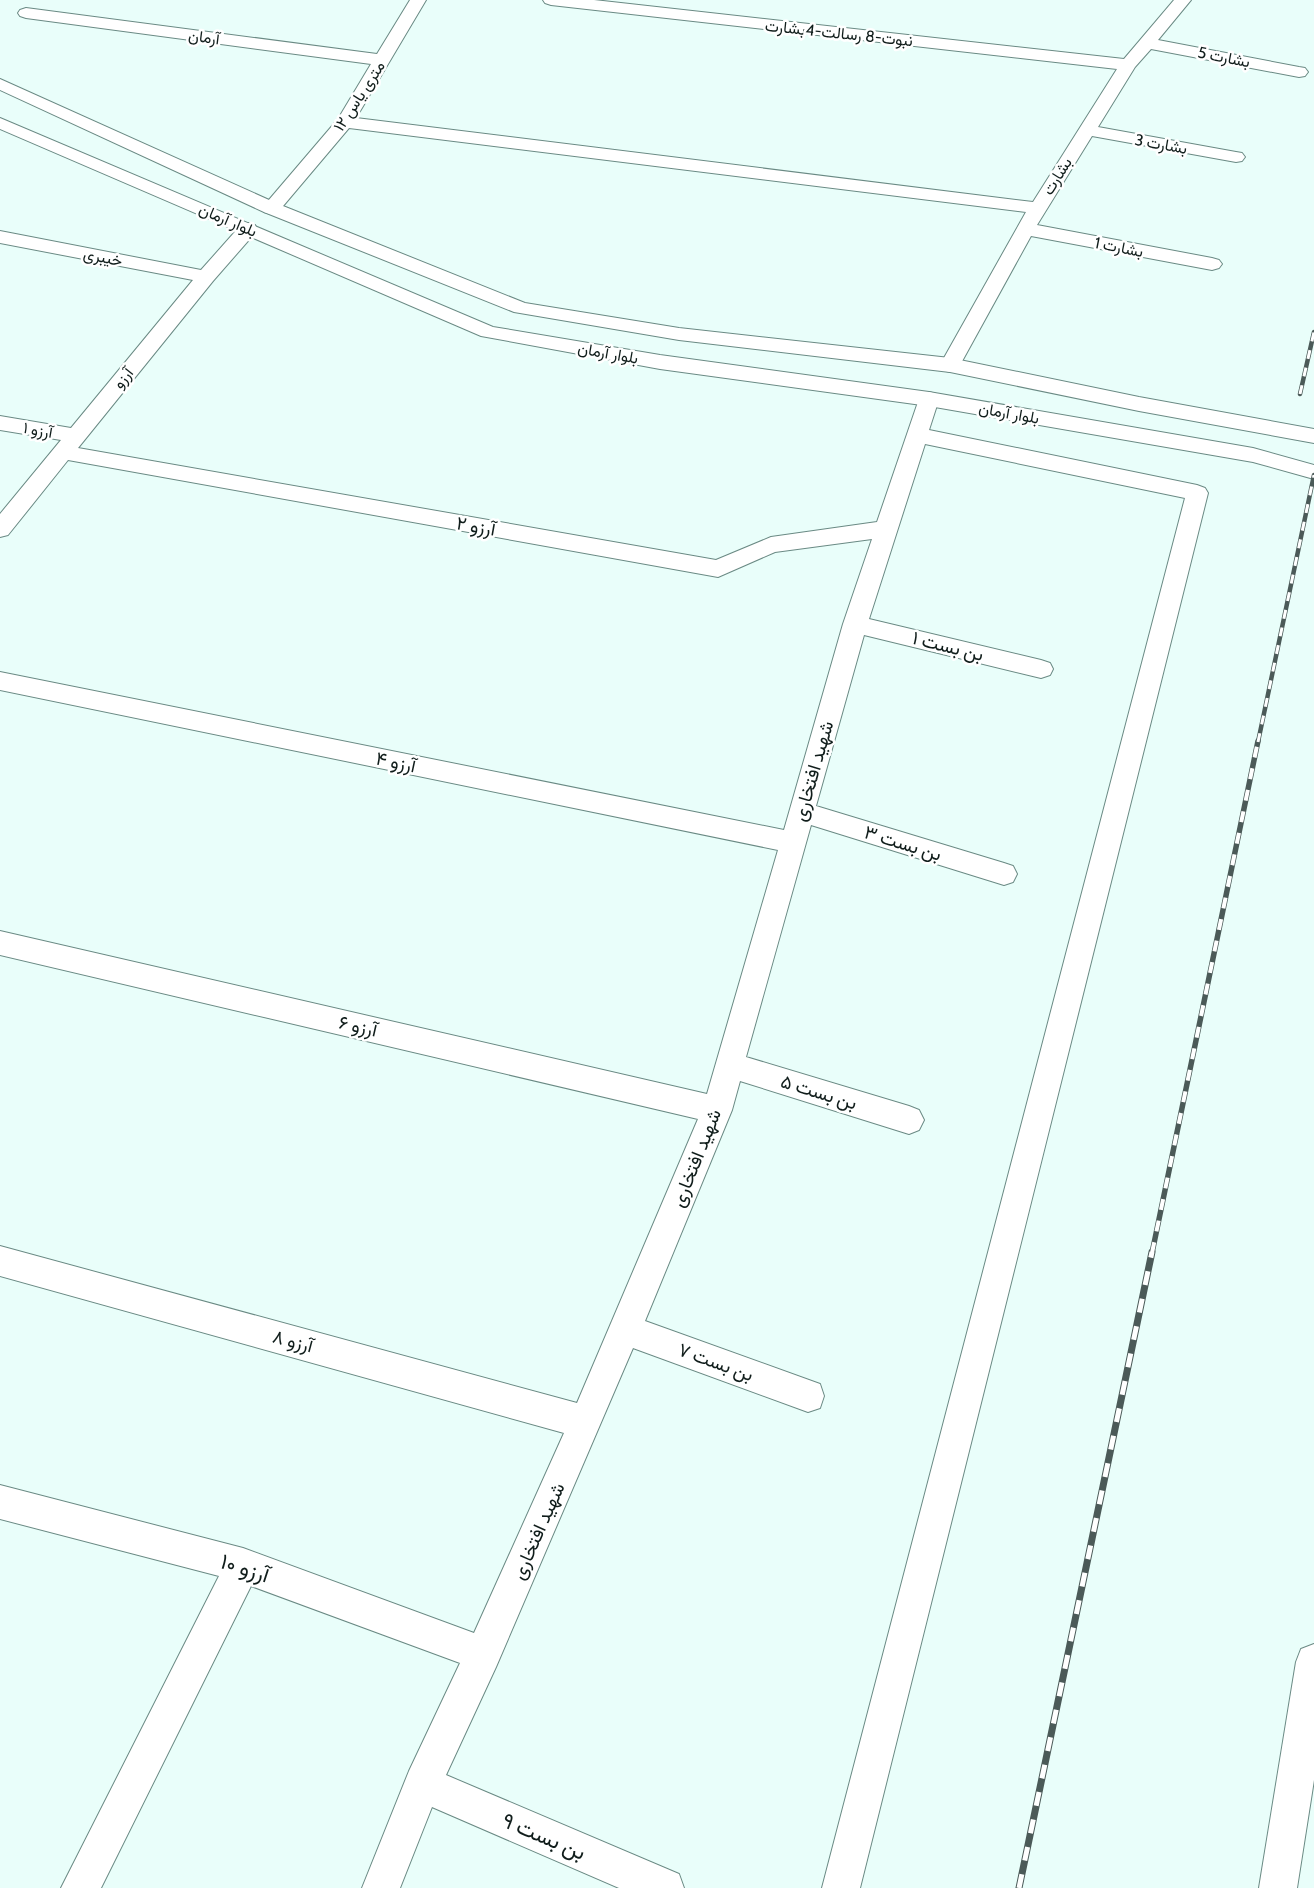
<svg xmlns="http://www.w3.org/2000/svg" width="1314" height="1888" font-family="Cabin,Vazirmatn,sans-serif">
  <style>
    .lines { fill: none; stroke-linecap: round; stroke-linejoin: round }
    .street-casing { stroke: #6a8a84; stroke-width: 2 }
    .secondary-casing { stroke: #6a8a84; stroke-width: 2 }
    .street { fill: #fff; fill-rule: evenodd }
    .secondary { fill: #fff; fill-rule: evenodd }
    .rail-far2-casing { stroke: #4b5a58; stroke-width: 4.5 }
    .rail-far1-casing { stroke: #4b5a58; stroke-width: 5.5 }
    .rail-casing { stroke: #4b5a58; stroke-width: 7 }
    .rail-far2 { stroke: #fff; stroke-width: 3; stroke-dasharray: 9; stroke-linecap: butt }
    .rail-far1 { stroke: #fff; stroke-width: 4; stroke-dasharray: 11; stroke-linecap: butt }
    .rail { stroke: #fff; stroke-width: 5; stroke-dasharray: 14; stroke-linecap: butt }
    .labels { text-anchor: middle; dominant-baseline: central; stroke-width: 5; stroke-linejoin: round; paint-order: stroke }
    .far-street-label { font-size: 16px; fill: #101d1b; stroke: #fff }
    .street-label { font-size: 19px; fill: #101d1b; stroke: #fff }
    .near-street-label { font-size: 22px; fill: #101d1b; stroke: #fff }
  </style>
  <rect width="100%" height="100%" fill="#e9fefa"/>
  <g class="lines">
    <g class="street-casing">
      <g id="street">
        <polygon points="410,0 426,0 356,118 1033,202 1117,69 551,5 545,3 543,0 594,0 1124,59 1174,0 1191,0 1158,40 1299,67 1305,68 1308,72 1305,76 1299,77 1151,49 1135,67 1098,127 1236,152 1242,153 1245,157 1242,161 1236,162 1092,136 1037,225 1212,258 1219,260 1222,264 1219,268 1212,270 1031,236 960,365 957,370 950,372 943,370 940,365 1026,212 349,128 278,212 271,214 264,212 262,208 338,119 371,64 26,18 20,16 18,13 20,10 26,8 377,54"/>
        <polygon points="248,223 255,225 257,229 255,233 213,281 78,448 716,560 771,537 877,522 919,399 922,394 929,392 936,394 939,399 929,430 1197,485 1205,488 1208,493 860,1888 822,1888 1185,498 925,444 869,619 1041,660 1050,663 1053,669 1050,675 1041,678 864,635 816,806 1004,863 1013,866 1017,874 1013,882 1004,885 811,825 746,1057 909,1106 919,1110 924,1120 919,1130 909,1134 740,1081 732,1110 645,1321 820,1384 824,1396 820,1408 808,1412 633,1348 496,1667 446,1775 679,1874 684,1888 619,1888 432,1807 400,1888 362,1888 409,1771 460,1663 251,1586 101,1888 61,1888 219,1576 0,1519 0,1485 243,1548 474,1633 564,1433 0,1276 0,1246 577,1403 698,1119 0,955 0,931 707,1094 778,850 0,690 0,672 784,830 843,624 872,539 775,552 718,577 68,460 8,535 0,537 0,514 61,440 0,430 0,416 71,428 193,280 0,243 0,231 201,270 241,225"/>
      </g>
    </g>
    <g class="secondary-casing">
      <g id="secondary">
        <polygon points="0,79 278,204 525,303 679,328 950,358 1139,397 1314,429 1314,443 1139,411 950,372 679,340 514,312 264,212 0,90"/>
        <polygon points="0,118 493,327 660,355 929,392 1253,448 1314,465 1314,479 1253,462 929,406 660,369 481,336 0,129"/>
        <polygon points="1314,1644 1314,1780 1297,1888 1259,1888 1296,1662 1301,1649"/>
      </g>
    </g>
    <use href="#street" class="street"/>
    <use href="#secondary" class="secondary"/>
    <g class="rail-far2-casing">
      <g id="rail-far2">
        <polyline points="1300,394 1314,332"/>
        <polyline points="1258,742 1314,475"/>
      </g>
    </g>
    <g class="rail-far1-casing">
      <polyline id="rail-far1" points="1152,1253 1258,741"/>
    </g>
    <g class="rail-casing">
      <polyline id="rail" points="1019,1888 1152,1252"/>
    </g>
    <use href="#rail-far2" class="rail-far2"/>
    <use href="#rail-far1" class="rail-far1"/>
    <use href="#rail" class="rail"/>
  </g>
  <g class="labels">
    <g class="far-street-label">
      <text transform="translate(839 33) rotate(6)">نبوت-8 رسالت-4بشارت</text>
      <text transform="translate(204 37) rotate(7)">آرمان</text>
      <text transform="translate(1224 57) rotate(11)">بشارت 5</text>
      <text transform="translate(359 96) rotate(-57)">۱۲ متری یاس</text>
      <text transform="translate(1161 144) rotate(10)">بشارت 3</text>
      <text transform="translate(1057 176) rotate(-58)">بشارت</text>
      <text transform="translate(228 220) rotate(23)">بلوار آرمان</text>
      <text transform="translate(1119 247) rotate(11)">بشارت 1</text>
      <text transform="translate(103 257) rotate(11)">خیبری</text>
      <text transform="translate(608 353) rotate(10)">بلوار آرمان</text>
      <text transform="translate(123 378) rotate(-51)">آرزو</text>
      <text transform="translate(1009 413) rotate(10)">بلوار آرمان</text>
      <text transform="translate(38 430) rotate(10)">آرزو ۱</text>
    </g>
    <g class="street-label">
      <text transform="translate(476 526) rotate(10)">آرزو ۲</text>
      <text transform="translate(948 646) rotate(14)">بن بست ۱</text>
      <text transform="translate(396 762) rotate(12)">آرزو ۴</text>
      <text transform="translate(813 771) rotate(-74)">شهید افتخاری</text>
      <text transform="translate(903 843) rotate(17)">بن بست ۳</text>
      <text transform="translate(358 1026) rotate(13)">آرزو ۶</text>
      <text transform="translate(819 1092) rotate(17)">بن بست ۵</text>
      <text transform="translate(696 1158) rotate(-68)">شهید افتخاری</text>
      <text transform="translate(293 1341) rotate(15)">آرزو ۸</text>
      <text transform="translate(716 1362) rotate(20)">بن بست ۷</text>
      <text transform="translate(538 1531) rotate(-66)">شهید افتخاری</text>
    </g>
    <g class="near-street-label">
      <text transform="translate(245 1568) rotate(18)">آرزو ۱۰</text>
      <text transform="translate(544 1836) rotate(23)">بن بست ۹</text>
    </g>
  </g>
</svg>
